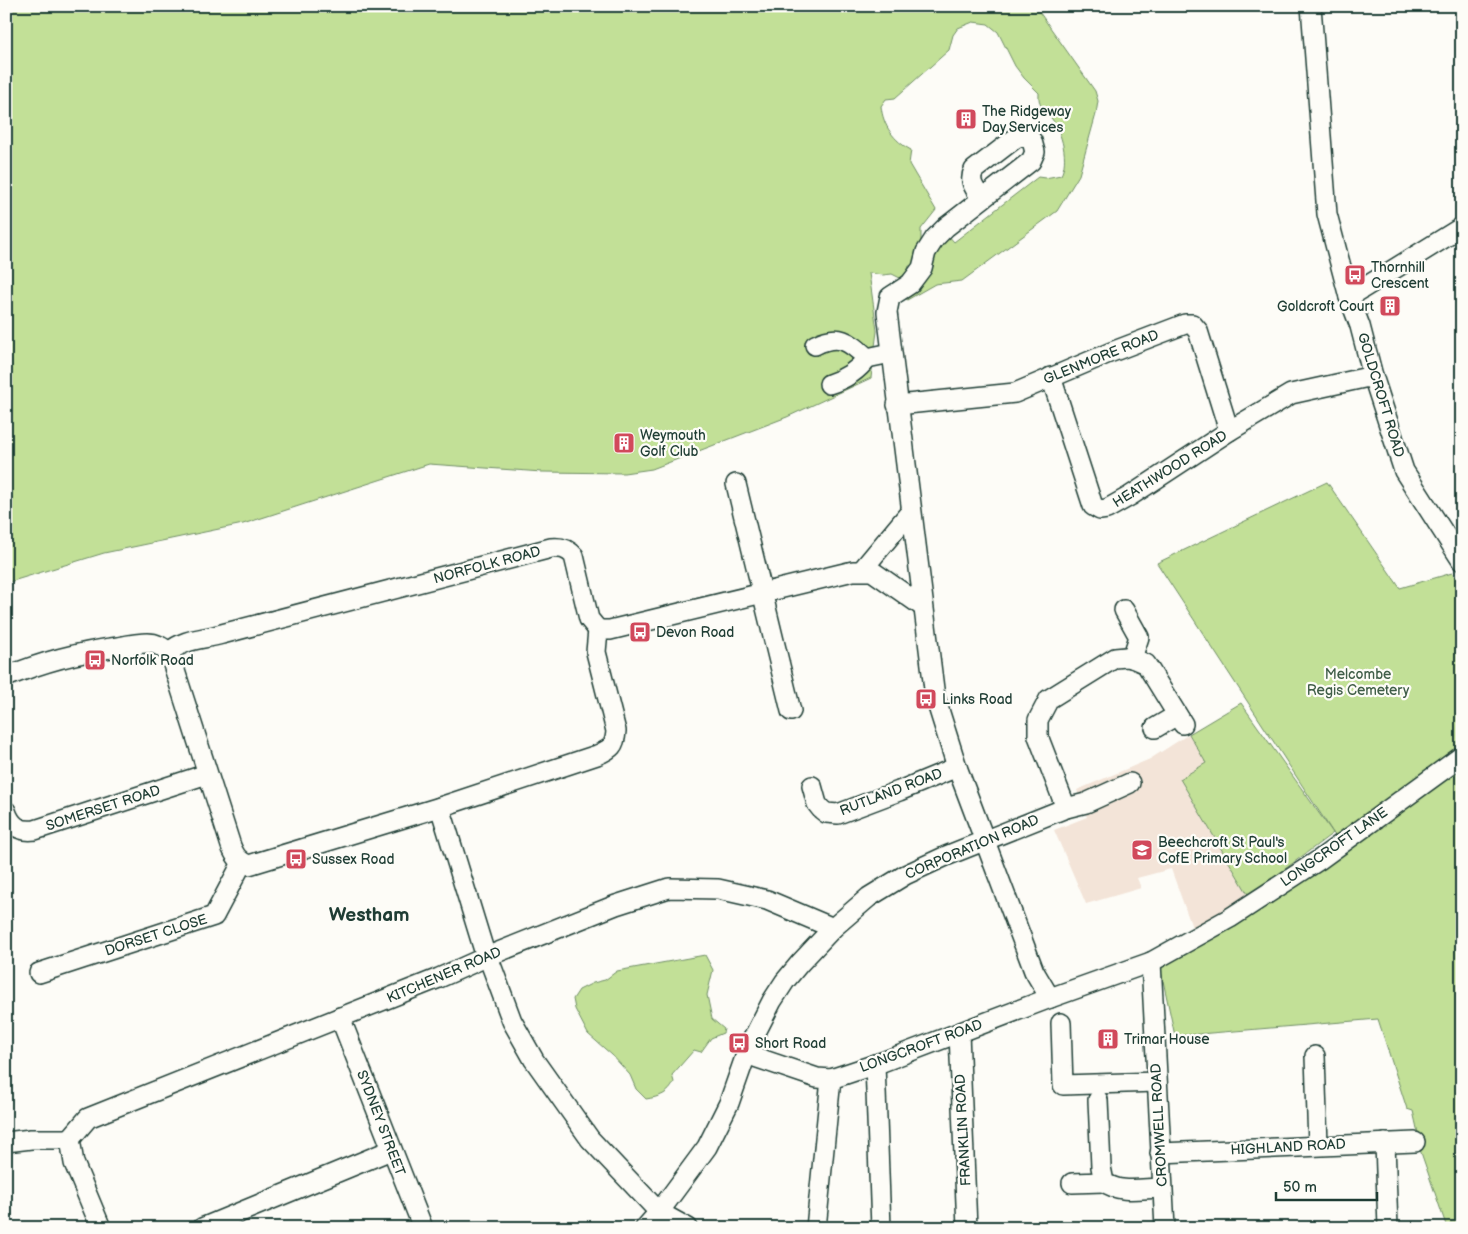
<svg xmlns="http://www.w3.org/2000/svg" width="1468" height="1234" font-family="'Balsamiq Sans',sans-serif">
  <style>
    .built { fill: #f3e4d8 }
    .green { fill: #c2e097; stroke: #708e66 }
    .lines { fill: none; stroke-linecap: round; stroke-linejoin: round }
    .minor-casing { stroke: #1f3d34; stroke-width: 22 }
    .minor { stroke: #fdfcf7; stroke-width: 19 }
    .labels { text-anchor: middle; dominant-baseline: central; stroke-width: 4.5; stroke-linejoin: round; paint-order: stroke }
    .poi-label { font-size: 14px; fill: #1f3d34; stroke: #fdfcf7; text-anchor: start }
    .street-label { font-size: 14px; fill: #1f3d34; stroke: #fdfcf7 }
    .park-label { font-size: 14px; fill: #405e48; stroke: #fdfcf7 }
    .district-label { font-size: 19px; font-weight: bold; fill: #1f3d34; stroke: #fdfcf7 }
  </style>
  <rect width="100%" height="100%" fill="#fdfcf7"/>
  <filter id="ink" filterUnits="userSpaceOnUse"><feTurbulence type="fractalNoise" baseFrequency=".02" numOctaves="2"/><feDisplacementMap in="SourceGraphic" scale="10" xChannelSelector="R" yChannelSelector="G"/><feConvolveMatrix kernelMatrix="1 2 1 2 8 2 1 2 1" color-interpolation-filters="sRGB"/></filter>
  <g filter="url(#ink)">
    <polygon class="built" points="1189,734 1206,763 1180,779 1249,896 1193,930 1171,869 1137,878 1141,888 1086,904 1054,830 1087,817 1077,790 1150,759"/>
    <g class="green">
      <path d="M6 6H1035L1095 91 1098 101 1096 114 1079 175 1057 211 962 281 935 284 907 300 906 297 947 234 954 242 1038 177 1045 178 1061 175C1069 160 1062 133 1052 119 1044 108 1038 108 1039 93L1024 78 1015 66 998 32 988 24 973 22 958 28 953 35 949 50 895 98 886 99 881 106C883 126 894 141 911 150L909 164 936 210 921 229V245L913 266H909L907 272 900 278 892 274 883 275 869 273 877 331 871 378 787 417 652 469 624 473 542 472 429 464 243 524 104 553 6 583Z"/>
      <polygon points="1327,482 1400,588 1452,573 1462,583 1462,1228 1447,1228 1415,1135 1418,1133 1413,1111 1407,1109 1378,1019 1175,1036 1159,962 1343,848 1157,563"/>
      <polygon points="1241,703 1333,833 1249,896 1180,779 1206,763 1189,734"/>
      <path d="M705 955 713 970 707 995 712 1019 724 1029 723 1033 711 1038 701 1052 694 1050 672 1075 674 1082C669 1094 659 1097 646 1099L636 1089 630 1075 612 1055 588 1034 575 1009 573 999 579 990 593 983 605 980 617 971Z"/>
    </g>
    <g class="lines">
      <g class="minor-casing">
        <g id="minor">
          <polyline points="1311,6 1327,214 1349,297 1360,326 1373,376 1404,471 1462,561"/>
          <path d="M982 199C975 189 968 182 974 170L1017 137H1028L1032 141 1035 152 1031 161 946 227 935 238 926 252 922 268 910 284 890 297 887 312 935 697 957 767 1034 971 1050 998"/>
          <polyline points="1349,297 1462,227"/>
          <path d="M815 345C839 333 849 341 867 358L891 353"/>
          <polyline points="1051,377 1093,506 1100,510 1107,509 1130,496 1229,431 1291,394 1373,376"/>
          <path d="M829 384C845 379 857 372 867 358"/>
          <polyline points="897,405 1015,393 1109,353 1185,324 1192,324 1198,331 1229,431"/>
          <polyline points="736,484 791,711"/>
          <polyline points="862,570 911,511"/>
          <polyline points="1124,610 1139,637 1132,658"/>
          <polyline points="598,630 610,630 853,571 872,571 922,606"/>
          <path d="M169 652 231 846C235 856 239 862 249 865L440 807 597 755C611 749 615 746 616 731L596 652 598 630"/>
          <path d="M169 652C186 638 201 640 222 634L551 548C560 547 567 548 574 556L589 619 598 630"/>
          <path d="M6 677C42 662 80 652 118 647 128 645 138 643 148 643 157 643 162 647 169 652"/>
          <polyline points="1155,728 1177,715"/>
          <polyline points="812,786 817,804 821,809 826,813 838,814 899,791 957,767"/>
          <polyline points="440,807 486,957 490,962 512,1021 534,1060 590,1139 659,1212 688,1228"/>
          <polyline points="1066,808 1086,803 1130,783"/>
          <path d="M6 811C11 826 20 832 35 830L207 774"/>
          <polyline points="1151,962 1165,1228"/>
          <polyline points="39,973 214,916 242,863"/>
          <polyline points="340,1017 423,1228"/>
          <polyline points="1061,1023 1063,1085 1157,1082"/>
          <polyline points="959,1033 967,1228"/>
          <polyline points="746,1054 817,1078 831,1079"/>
          <polyline points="1315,1056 1318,1145"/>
          <polyline points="875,1064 881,1228"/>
          <path d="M1098 1100 1101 1167 1104 1182C1120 1194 1143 1188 1162 1188"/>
          <polyline points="70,1139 88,1118 439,978 486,957 616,905 669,888 718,889 767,900 833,928"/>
          <polyline points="70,1139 74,1163 101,1228"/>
          <polyline points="6,1142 31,1139 70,1139"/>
          <polyline points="1385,1143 1388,1228"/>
          <polyline points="1160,1153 1415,1142"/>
          <polyline points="1072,1183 1104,1182"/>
          <polyline points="202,1228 391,1150"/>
          <polyline points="645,1228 659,1212 707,1147 729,1103 749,1046 772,1001 785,981 800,963 833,928 869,897 905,875 946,856 1066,808 1038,736 1038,720 1049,699 1115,658 1126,657 1132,658 1146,664 1183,724"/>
          <polyline points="816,1228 831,1079 882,1062 1050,998 1151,962 1230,918 1319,860 1462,756"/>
        </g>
      </g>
      <use href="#minor" class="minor"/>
    </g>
  </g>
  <defs>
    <g id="building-square" transform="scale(1.125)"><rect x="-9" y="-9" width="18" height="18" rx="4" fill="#d1495b" stroke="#fdfcf7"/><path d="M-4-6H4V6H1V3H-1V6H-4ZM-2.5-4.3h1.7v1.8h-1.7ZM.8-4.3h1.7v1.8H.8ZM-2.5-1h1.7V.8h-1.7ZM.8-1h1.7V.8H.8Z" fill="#fff"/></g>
    <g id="bus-square" transform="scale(1.125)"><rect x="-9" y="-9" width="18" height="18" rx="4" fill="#d1495b" stroke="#fdfcf7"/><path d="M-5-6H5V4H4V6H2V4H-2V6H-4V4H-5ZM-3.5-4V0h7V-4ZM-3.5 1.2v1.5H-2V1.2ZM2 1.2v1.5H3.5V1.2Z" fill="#fff"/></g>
    <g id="school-square" transform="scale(1.125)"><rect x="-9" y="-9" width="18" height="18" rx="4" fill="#d1495b" stroke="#fdfcf7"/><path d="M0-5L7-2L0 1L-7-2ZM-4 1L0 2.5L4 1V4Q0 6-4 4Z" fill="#fff"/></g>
  </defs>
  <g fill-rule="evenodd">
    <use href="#building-square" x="966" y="119"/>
    <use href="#bus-square" x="1355" y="275"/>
    <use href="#building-square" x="1390" y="306"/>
    <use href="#building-square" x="624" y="443"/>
    <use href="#bus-square" x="640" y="632"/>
    <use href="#bus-square" x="95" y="660"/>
    <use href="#bus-square" x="926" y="699"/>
    <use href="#school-square" x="1142" y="850"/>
    <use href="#bus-square" x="296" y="859"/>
    <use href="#building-square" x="1108" y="1039"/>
    <use href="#bus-square" x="739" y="1043"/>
  </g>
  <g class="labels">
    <g class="poi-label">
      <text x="982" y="111">The Ridgeway<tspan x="982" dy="16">Day Services</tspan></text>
      <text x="1371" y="267">Thornhill<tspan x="1371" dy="16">Crescent</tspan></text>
      <text x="1374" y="306" text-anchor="end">Goldcroft Court</text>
      <text x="640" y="435">Weymouth<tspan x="640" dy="16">Golf Club</tspan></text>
      <text x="656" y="632">Devon Road</text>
      <text x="111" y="660">Norfolk Road</text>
      <text x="942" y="699">Links Road</text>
      <text x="1158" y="842">Beechcroft St Paul's<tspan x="1158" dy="16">CofE Primary School</tspan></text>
      <text x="312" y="859">Sussex Road</text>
      <text x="1124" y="1039">Trimar House</text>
      <text x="755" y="1043">Short Road</text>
    </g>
    <g class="street-label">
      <text transform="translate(1101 357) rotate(-22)">GLENMORE ROAD</text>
      <text transform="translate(1381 395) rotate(73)">GOLDCROFT ROAD</text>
      <text transform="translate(1170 469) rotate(-32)">HEATHWOOD ROAD</text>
      <text transform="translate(487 565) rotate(-15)">NORFOLK ROAD</text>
      <text transform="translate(891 792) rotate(-21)">RUTLAND ROAD</text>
      <text transform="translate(103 808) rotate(-18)">SOMERSET ROAD</text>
      <text transform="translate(972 847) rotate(-23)">CORPORATION ROAD</text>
      <text transform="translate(1334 847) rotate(-35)">LONGCROFT LANE</text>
      <text transform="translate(156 935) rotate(-18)">DORSET CLOSE</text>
      <text transform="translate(444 975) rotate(-23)">KITCHENER ROAD</text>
      <text transform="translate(921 1046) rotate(-20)">LONGCROFT ROAD</text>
      <text transform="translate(381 1123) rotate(69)">SYDNEY STREET</text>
      <text transform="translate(1159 1125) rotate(-93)">CROMWELL ROAD</text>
      <text transform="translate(963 1130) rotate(-93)">FRANKLIN ROAD</text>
      <text transform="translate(1288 1147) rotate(-3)">HIGHLAND ROAD</text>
    </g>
    <g class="park-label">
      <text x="1358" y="674">Melcombe<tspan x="1358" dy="16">Regis Cemetery</tspan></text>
    </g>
    <g class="district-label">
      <text x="369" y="915">Westham</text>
    </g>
  </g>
  <rect width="1468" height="1234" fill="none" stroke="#fdfcf7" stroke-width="25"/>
  <rect x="12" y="12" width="1443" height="1209" fill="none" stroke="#1f3d34" stroke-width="2" filter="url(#ink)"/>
  <path d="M1276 1192v8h101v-8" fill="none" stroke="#1f3d34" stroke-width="2.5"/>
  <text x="1283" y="1192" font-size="15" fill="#1f3d34" stroke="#fdfcf7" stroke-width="4" paint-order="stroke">50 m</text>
</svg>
